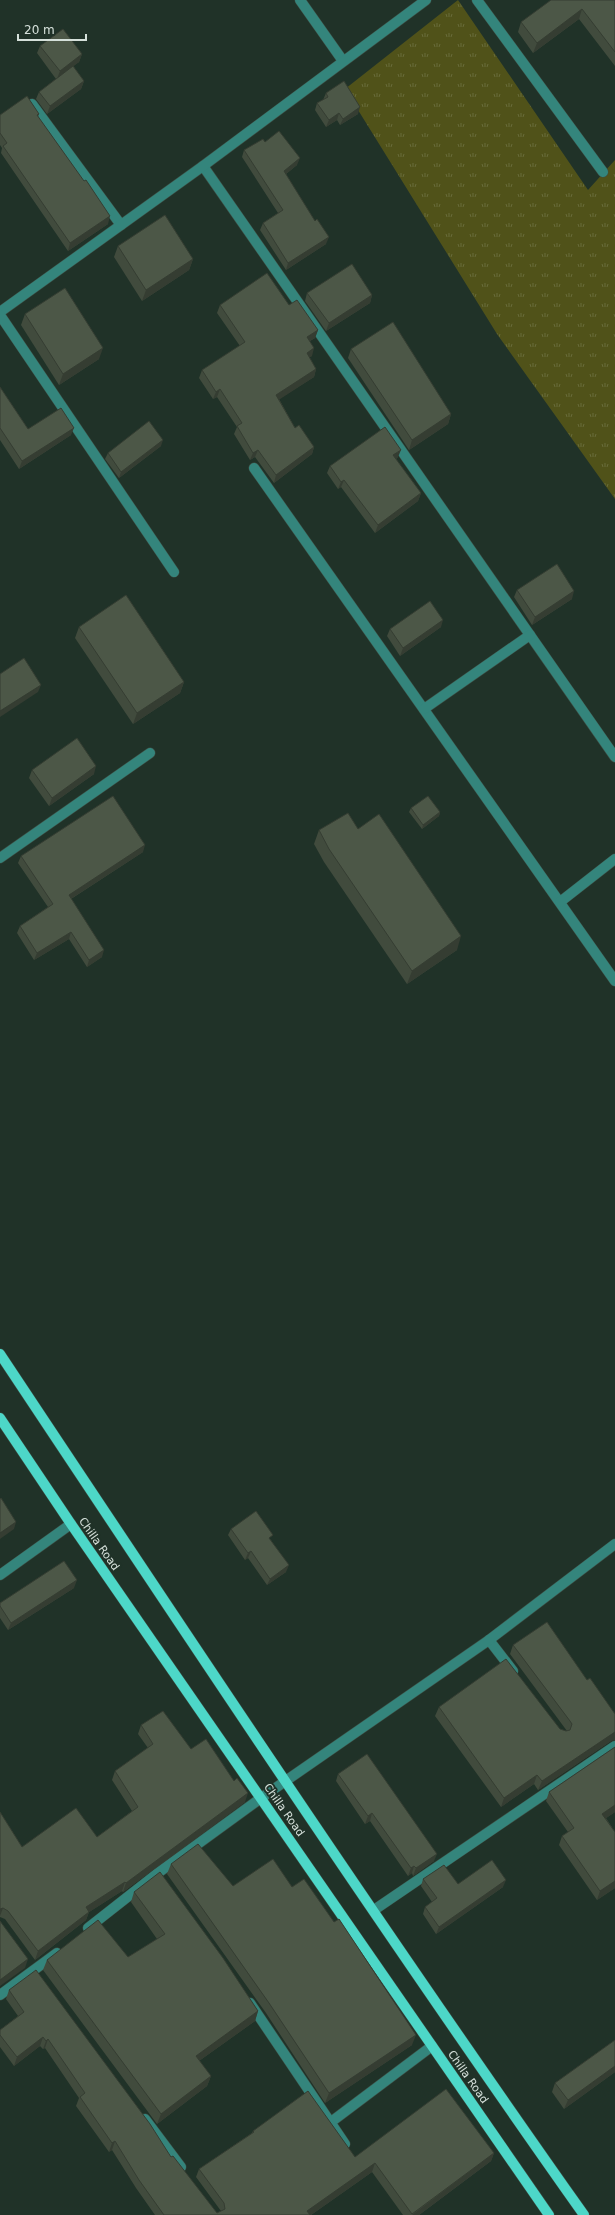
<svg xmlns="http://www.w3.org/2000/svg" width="615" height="2215" font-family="'DejaVu Sans',sans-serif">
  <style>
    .grass { fill: url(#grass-tufts) }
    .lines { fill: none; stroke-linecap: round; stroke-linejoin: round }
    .minor-casing { stroke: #3d4e44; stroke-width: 11 }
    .major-casing { stroke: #3d4e44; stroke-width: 11 }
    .minor { stroke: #34857c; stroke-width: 10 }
    .major { stroke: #4dd7c8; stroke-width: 10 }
    .wall { fill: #414b3d }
    .shaded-wall { fill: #353d32 }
    .building { fill: #4c5747; stroke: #353d32 }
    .labels { text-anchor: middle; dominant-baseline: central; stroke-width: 4; stroke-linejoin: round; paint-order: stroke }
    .street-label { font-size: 11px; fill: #d5e0da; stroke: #203228 }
  </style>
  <defs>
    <pattern id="grass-tufts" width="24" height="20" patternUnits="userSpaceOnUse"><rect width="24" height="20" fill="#505219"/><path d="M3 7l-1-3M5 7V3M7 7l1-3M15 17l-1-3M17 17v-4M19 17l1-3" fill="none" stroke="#686b3a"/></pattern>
  </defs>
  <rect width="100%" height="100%" fill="#203228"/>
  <polygon class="grass" points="458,0 588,190 615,160 615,499 497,334 345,89"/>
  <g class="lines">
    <g class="minor-casing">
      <g id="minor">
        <polyline points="300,0 343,61"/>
        <polyline points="477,0 603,172"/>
        <polyline points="32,104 121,225"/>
        <polyline points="203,166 615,757"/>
        <polyline points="0,312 203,166 426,0"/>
        <polyline points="0,315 174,572"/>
        <polyline points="254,468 615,981"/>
        <polyline points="424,709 530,635"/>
        <polyline points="0,858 150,753"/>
        <polyline points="560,902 615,859"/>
        <polyline points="0,1575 71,1524"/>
        <polyline points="489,1640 513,1671"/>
        <polyline points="374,1910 615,1746"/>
        <polyline points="88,1928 158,1873 261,1798 489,1640 615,1544"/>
        <polyline points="0,1995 57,1953"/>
        <polyline points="250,2003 345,2144"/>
        <polyline points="145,2119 181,2167"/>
        <polyline points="331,2122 432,2046"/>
      </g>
    </g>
    <g class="major-casing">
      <g id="major">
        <path d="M0 1354C192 1643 384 1932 584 2215"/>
        <polyline points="0,1418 71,1524 549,2215"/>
      </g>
    </g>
    <use href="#minor" class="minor"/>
    <use href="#major" class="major"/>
  </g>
  <g class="wall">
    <polygon points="615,0 615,66 579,19 533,53 518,32 521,22"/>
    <polygon points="40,46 82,54 79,62 73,66 84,81 81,89 47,114 36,99 39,92 56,79 37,53"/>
    <polygon points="326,93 358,114 340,125 337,120 326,127 315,110 317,103 323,100"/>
    <polygon points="39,114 38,117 108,224 68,251 1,153 2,148 0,145 0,115"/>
    <polygon points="265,142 297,165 286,174 326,244 286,270 260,230 263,223 278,213 242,157 244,150"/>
    <polygon points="118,246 193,259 189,270 142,301 114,257"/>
    <polygon points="307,293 372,295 370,303 326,331 305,301"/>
    <polygon points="220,305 289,305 318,330 315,338 310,341 312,356 309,357 316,369 314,377 279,399 295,428 314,447 312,454 274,483 255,457 250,460 234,434 237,427 217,397 213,399 199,378 202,370 240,346 217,313"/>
    <polygon points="25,314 99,359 59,385 21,325"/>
    <polygon points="351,349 451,414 448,424 409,450 348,358"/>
    <polygon points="0,387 28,429 71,435 19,469 0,440"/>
    <polygon points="161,446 119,478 105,459 108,453"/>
    <polygon points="398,457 396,459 421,493 418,501 375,533 341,487 338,489 327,473 330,466"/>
    <polygon points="517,590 572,599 532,625 514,597"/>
    <polygon points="79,627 184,682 180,693 133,724 75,638"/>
    <polygon points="441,627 400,656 387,636 390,629"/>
    <polygon points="32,770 94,774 49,806 29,778"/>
    <polygon points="411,808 440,812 439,816 422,829 409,812"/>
    <polygon points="319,830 457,950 407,984 324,862 314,844"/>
    <polygon points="143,852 71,899 102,957 87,967 69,939 34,960 17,933 20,926 48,907 18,863 21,856"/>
    <polygon points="231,1529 271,1540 286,1572 267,1585 248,1558 245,1560 228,1535"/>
    <polygon points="74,1588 8,1630 0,1618 0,1603"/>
    <polygon points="513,1645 611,1741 538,1790 534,1784 501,1807 435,1716 439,1707 560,1729 566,1731 567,1731 510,1654"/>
    <polygon points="141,1725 191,1749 245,1802 123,1892 122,1891 89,1912 86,1920 35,1960 5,1919 0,1917 0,1812 22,1847 97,1837 132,1811 112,1780 115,1771 148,1748 138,1734"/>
    <polygon points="615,1747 615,1812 606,1818 615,1832 615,1888 597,1900 559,1845 562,1836 568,1832 546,1801 549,1792"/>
    <polygon points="338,1774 434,1861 413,1876 412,1873 408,1876 370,1821 365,1824 336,1781"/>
    <polygon points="171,1864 233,1886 292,1887 412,2045 325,2103 266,2013 167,1874"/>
    <polygon points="423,1879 458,1884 503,1887 436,1934 423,1914 425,1907 432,1902 421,1886"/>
    <polygon points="134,1892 258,2011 255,2021 199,2061 211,2076 207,2086 157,2124 43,1970 47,1960 128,1957 157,1939 131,1902"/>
    <polygon points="9,1990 171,2157 217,2213 221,2211 196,2177 199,2169 252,2133 253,2131 355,2157 494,2153 491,2161 419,2215 403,2215 372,2172 311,2215 155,2215 136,2188 112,2150 109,2152 76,2106 79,2098 45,2048 43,2049 40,2046 14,2066 0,2047 0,2030 18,2016 6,1999"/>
    <polygon points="615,2040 615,2072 564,2109 552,2092 555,2083"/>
  </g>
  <g class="shaded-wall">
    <polygon points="582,9 579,19 533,53 537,43"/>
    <polygon points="82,54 79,62 57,79 60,71"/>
    <polygon points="84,81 81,89 47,114 50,106"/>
    <polygon points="360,107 358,114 340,125 343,119"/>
    <polygon points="339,113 337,120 326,127 329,120"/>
    <polygon points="300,158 297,165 281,178 284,171"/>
    <polygon points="110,216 108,224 68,251 70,243"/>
    <polygon points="329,237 326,244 286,270 288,263"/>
    <polygon points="193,259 189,270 142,301 146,290"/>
    <polygon points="372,295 370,303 326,331 329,323"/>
    <polygon points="318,330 315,338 304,344 307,337"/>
    <polygon points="103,348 99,359 59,385 63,374"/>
    <polygon points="314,348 312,356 304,361 307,353"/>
    <polygon points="316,369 314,377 274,403 276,395"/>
    <polygon points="220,389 217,397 213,399 216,392"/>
    <polygon points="451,414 448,424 409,450 412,440"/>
    <polygon points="74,428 71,435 19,469 22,461"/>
    <polygon points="163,440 161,446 119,478 121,472"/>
    <polygon points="314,447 312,454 274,483 276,475"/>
    <polygon points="258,450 255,457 250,460 253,453"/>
    <polygon points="401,450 398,457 390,463 393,455"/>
    <polygon points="344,480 341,487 338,489 341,482"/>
    <polygon points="421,493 418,501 375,533 378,525"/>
    <polygon points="574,591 572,599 532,625 535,617"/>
    <polygon points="443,620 441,627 400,656 403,648"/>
    <polygon points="184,682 180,693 133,724 137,713"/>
    <polygon points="41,685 38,692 0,717 0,711"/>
    <polygon points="96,766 94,774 49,806 52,798"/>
    <polygon points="440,812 439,816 422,829 423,825"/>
    <polygon points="145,845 143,852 66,902 69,895"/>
    <polygon points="71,932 69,939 34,960 37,953"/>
    <polygon points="461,936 457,950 407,984 412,971"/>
    <polygon points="104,950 102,957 87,967 89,960"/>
    <polygon points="16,1522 14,1529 0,1539 0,1533"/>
    <polygon points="251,1551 248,1558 245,1560 248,1553"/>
    <polygon points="289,1565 286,1572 267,1585 270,1579"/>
    <polygon points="77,1580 74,1588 8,1630 11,1623"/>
    <polygon points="615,1732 615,1740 611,1741 538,1790 542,1781"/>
    <polygon points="537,1775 534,1784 501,1807 504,1798"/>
    <polygon points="248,1793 245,1802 123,1892 126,1883"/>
    <polygon points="615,1805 615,1812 599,1823 602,1814"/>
    <polygon points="372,1813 370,1821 365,1824 368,1816"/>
    <polygon points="437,1854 434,1861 413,1876 416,1868"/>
    <polygon points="414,1866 412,1873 408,1876 411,1868"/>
    <polygon points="506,1880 503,1887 436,1934 439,1927"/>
    <polygon points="615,1881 615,1888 597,1900 600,1891"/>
    <polygon points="125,1882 122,1891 83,1916 86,1907"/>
    <polygon points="3,1908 0,1916 0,1909"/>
    <polygon points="89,1912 86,1920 35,1960 38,1951"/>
    <polygon points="28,1959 25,1968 0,1986 0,1980"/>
    <polygon points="258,2011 255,2021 192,2066 196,2056"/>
    <polygon points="416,2035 412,2045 325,2103 329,2093"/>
    <polygon points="43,2037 40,2046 14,2066 17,2057"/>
    <polygon points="48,2039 45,2048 43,2049 46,2041"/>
    <polygon points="615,2066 615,2072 564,2109 568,2100"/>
    <polygon points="211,2076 207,2086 157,2124 161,2114"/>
    <polygon points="115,2141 112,2150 109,2152 112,2143"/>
    <polygon points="494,2153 491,2161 419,2215 412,2215"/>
    <polygon points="375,2163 372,2172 311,2215 306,2215 307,2211"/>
  </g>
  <g class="building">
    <polygon points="551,0 615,0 615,52 582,9 537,43 521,22"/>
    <polygon points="63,29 82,54 60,71 40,46"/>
    <polygon points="73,66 84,81 50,106 39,92"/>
    <polygon points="344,81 360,107 343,119 339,113 329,120 317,103 328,97 326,93"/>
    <polygon points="27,96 39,114 37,115 84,181 86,180 110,216 70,243 3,146 7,143 0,133 0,115"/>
    <polygon points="279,131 300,158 284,171 315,221 317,219 329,237 288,263 263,223 283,210 244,150 263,139 265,142"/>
    <polygon points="165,215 193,259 146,290 118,246"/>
    <polygon points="352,264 372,295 329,323 307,293"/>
    <polygon points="267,273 289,305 297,300 318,330 307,337 314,348 307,353 316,369 276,395 295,428 299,425 314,447 276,475 258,450 253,453 237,426 242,423 220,389 216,392 202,370 245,342 220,305"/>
    <polygon points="65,288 103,348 63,374 25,314"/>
    <polygon points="393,322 451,414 412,440 351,349"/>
    <polygon points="0,387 28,429 61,408 74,428 22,461 0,428"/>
    <polygon points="149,421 163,440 121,472 108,453"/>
    <polygon points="385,427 401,450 393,455 421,493 378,525 344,480 341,482 330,466"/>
    <polygon points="557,564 574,591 535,617 517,590"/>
    <polygon points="126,595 184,682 137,713 79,627"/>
    <polygon points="430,601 443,620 403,648 390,629"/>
    <polygon points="24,658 41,685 0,711 0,674"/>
    <polygon points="77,738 96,766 52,798 32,770"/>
    <polygon points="113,796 145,845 69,895 104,950 89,960 71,932 37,953 20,926 53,904 21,856"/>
    <polygon points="428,796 440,812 423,825 411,808"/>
    <polygon points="348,813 358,829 379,814 461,936 412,971 329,849 319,830"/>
    <polygon points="1,1498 16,1522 0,1533 0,1499"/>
    <polygon points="256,1511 273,1535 269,1538 289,1565 270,1579 251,1551 248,1553 231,1529"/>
    <polygon points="64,1561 77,1580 11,1623 0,1606 0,1603"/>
    <polygon points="547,1622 587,1680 590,1678 615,1714 615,1732 542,1781 537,1775 504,1798 439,1707 506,1659 560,1729 566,1731 570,1730 572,1724 570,1721 513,1645"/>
    <polygon points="163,1711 191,1749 206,1739 234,1781 237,1778 248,1793 126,1883 125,1882 86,1907 89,1912 38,1951 8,1911 3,1908 0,1909 0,1812 22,1847 76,1808 97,1837 138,1807 115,1771 153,1744 141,1725"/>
    <polygon points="615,1747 615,1805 602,1814 615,1832 615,1881 600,1891 562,1836 574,1828 549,1792"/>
    <polygon points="367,1754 437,1854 416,1868 414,1866 411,1868 372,1813 368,1816 338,1774"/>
    <polygon points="198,1844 233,1886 273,1859 292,1887 304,1879 334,1922 339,1919 416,2035 329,2093 269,2003 171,1864"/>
    <polygon points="492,1860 506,1880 439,1927 425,1907 437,1898 423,1879 444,1865 458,1884"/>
    <polygon points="160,1872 223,1958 258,2011 196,2056 211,2076 161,2114 47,1960 98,1920 128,1957 165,1934 134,1892"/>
    <polygon points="0,1921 28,1959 0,1980"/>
    <polygon points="36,1970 150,2124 171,2157 173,2156 217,2213 225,2209 224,2203 199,2169 254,2132 253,2131 308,2091 355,2157 446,2089 494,2153 412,2214 375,2163 307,2211 310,2215 164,2215 139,2180 115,2141 112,2143 80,2097 85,2093 48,2039 46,2041 43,2037 17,2057 0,2035 0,2030 24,2012 9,1990"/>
    <polygon points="615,2040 615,2066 568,2100 555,2083"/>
  </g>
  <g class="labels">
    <g class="street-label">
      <text transform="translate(99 1544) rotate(55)">Chilla Road</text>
      <text transform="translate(284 1810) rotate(55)">Chilla Road</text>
      <text transform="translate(468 2077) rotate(55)">Chilla Road</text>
    </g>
  </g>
  <path d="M18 34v6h68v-6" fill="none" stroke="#d5e0da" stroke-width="2"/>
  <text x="24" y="34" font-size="12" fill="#d5e0da" stroke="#203228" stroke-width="3" paint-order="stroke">20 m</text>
</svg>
